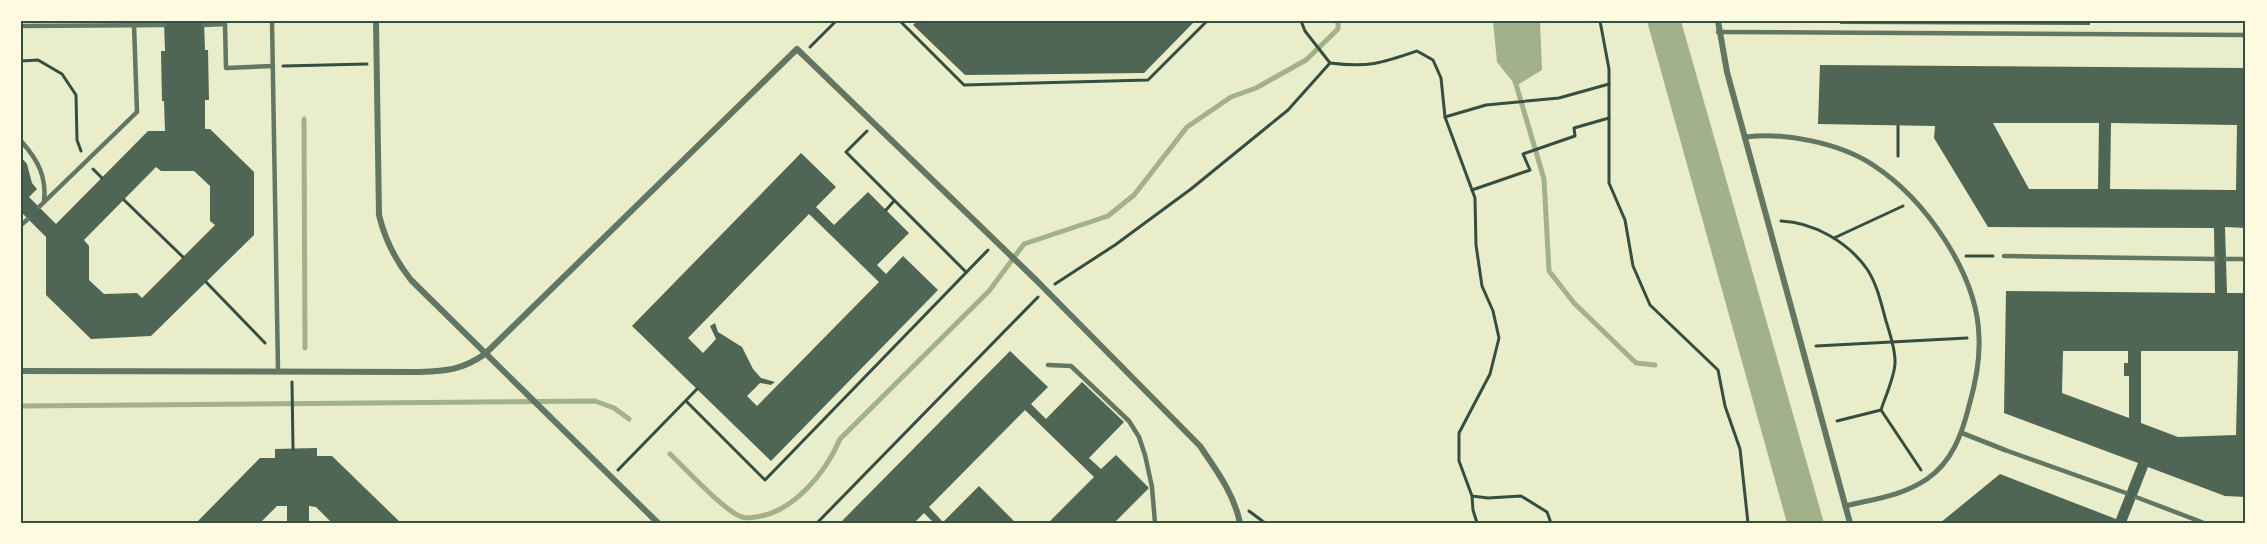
<svg xmlns="http://www.w3.org/2000/svg" width="2267" height="544" font-family="'Archivo Narrow',sans-serif">
  <style>
    .water { fill: #a3b18a }
    .lines { fill: none; stroke-linecap: round; stroke-linejoin: round }
    .stream { stroke: #a3b18a; stroke-width: 5 }
    .building { fill: #4f6655; fill-rule: evenodd }
    .path { stroke: #344e41; stroke-width: 3 }
    .service { stroke: #617663; stroke-width: 4.5 }
    .pedestrian { stroke: #617663; stroke-width: 5 }
    .minor { stroke: #617663; stroke-width: 6 }
    .neatline { fill: none; stroke: #344e41; stroke-width: 2 }
  </style>
  <rect width="100%" height="100%" fill="#e9edc9"/>
  <g class="water">
    <polygon points="1493,21 1540,21 1542,70 1516,86 1497,62"/>
    <polygon points="1647,21 1681,21 1824,523 1787,523"/>
  </g>
  <g class="lines">
    <g class="stream">
      <polyline points="1515,81 1544,179 1549,271 1574,303 1636,363 1655,365"/>
      <polyline points="304,119 305,348"/>
      <polyline points="21,406 595,401 614,408 629,419"/>
      <path d="M670 454C685 468 725 512 742 517 746 519 752 517 756 517 794 512 826 472 840 439L989 291 1024 244 1108 216 1134 195 1187 127 1231 97 1256 88 1306 60 1338 29V21"/>
    </g>
  </g>
  <g class="building">
    <path d="M164 21H204L205 50H208L209 100H205V129H210L254 172V235L151 336 91 339 46 295V237L21 212V157L27 164 32 183 37 189 29 197 56 224 148 131H165L164 101H162L161 51H165ZM156 167 161 171H194L210 186V221L215 225 142 298 137 293 104 294 89 280V246L84 240Z"/>
    <polygon points="917,21 1195,21 1144,73 965,75 913,25"/>
    <polygon points="1841,21 2090,21 2090,25 1840,24"/>
    <path d="M1820 65 2246 68V228L2225 227 2227 293H2246V497L2225 496 2148 467 2126 523H1940L2000 474 2116 519 2138 463 2004 413 2006 291 2215 293 2214 228 1988 227 1934 138 1935 126 1818 124ZM1993 123H2099L2098 189H2029ZM2111 123 2237 125 2236 190 2110 189ZM2063 351H2128V363H2124V376H2129V418L2062 393ZM2141 351H2238L2236 435 2178 437 2141 423Z"/>
    <path d="M801 153 836 187 816 207 834 225 868 192 909 233 877 265 886 274 903 256 938 290 771 461 632 326ZM809 214 879 282 757 406 747 396 760 383 771 385 775 382 761 378 753 369 742 347 718 332 715 323 710 326 716 339 703 353 688 338Z"/>
    <polygon points="1010,351 1048,387 1031,404 1046,419 1082,382 1124,422 1089,458 1101,469 1116,455 1149,488 1114,523 1048,523 1094,477 1025,410 929,507 943,522 979,486 1016,523 934,523 924,513 914,523 840,523"/>
    <polygon points="317,448 317,456 332,456 401,523 332,523 316,507 309,506 309,523 287,523 287,506 277,506 260,523 196,523 260,458 275,458 275,449"/>
  </g>
  <g class="lines">
    <g class="path">
      <polyline points="900,21 964,85 1148,80 1207,21"/>
      <polyline points="1301,21 1305,31 1330,63"/>
      <polyline points="1600,21 1609,69 1609,183 1625,220 1633,266 1650,305 1718,370 1725,406 1740,449 1748,523"/>
      <polyline points="810,47 836,21"/>
      <polyline points="21,61 38,60 62,74 76,95 77,140 81,151"/>
      <polyline points="283,66 367,64"/>
      <polyline points="1445,117 1486,105 1559,98 1609,84"/>
      <polyline points="867,131 846,152 966,272"/>
      <polyline points="1898,156 1898,126"/>
      <polyline points="93,169 102,178"/>
      <polyline points="1472,190 1530,170 1523,154 1575,136 1574,128 1609,118"/>
      <polyline points="124,200 183,257"/>
      <polyline points="886,210 894,201"/>
      <path d="M1781 221C1813 222 1848 242 1867 269 1877 284 1881 303 1886 321 1890 334 1895 348 1895 361 1896 374 1885 397 1881 410L1921 470"/>
      <polyline points="1834,238 1903,206"/>
      <polyline points="1966,256 1993,256"/>
      <polyline points="206,282 265,343"/>
      <path d="M1055 284 1115 245 1191 189 1288 110 1330 63C1368 68 1382 63 1417 51L1433 60 1441 78 1445 117 1475 198 1476 245 1482 286 1493 311 1499 338 1490 374 1459 433V461L1472 496 1488 498 1521 496 1547 512 1551 523"/>
      <polyline points="1816,346 1967,338"/>
      <polyline points="292,382 293,449"/>
      <polyline points="686,401 765,480 988,250"/>
      <polyline points="1837,421 1881,410"/>
      <polyline points="618,470 697,389"/>
      <polyline points="1472,496 1473,510 1477,523"/>
      <polyline points="1249,511 1265,523"/>
      <polyline points="817,523 1038,297"/>
    </g>
    <g class="service">
      <polyline points="272,21 278,370"/>
      <polyline points="204,25 225,24 226,68 272,66"/>
      <polyline points="21,26 164,25"/>
      <polyline points="1718,32 2246,35"/>
      <path d="M21 141C38 160 47 177 44 202"/>
      <polyline points="39,207 137,112 134,25"/>
      <polyline points="21,225 28,219"/>
      <polyline points="2004,256 2215,259"/>
      <polyline points="2226,259 2246,259"/>
      <polyline points="1048,365 1071,366 1129,421 1139,437 1145,455 1152,487 1155,523"/>
      <polyline points="2005,450 2126,493"/>
      <polyline points="2136,497 2204,523"/>
    </g>
    <g class="pedestrian">
      <path d="M1746 137C1784 132 1840 143 1873 165 1925 199 1978 274 1979 338 1980 360 1975 385 1969 406 1962 434 1952 462 1927 479 1902 496 1874 499 1845 506"/>
      <polyline points="1962,433 2005,450"/>
    </g>
    <g class="minor">
      <path d="M376 21 379 215C385 240 395 260 411 280L658 523"/>
      <polyline points="1718,21 1727,72 1850,523"/>
      <path d="M21 371 419 372C447 371 462 370 485 354L797 49 1037 281 1200 446C1217 471 1234 494 1240 523"/>
    </g>
  </g>
  <rect width="2267" height="544" fill="none" stroke="#fefae0" stroke-width="45"/>
  <rect x="22" y="22" width="2222" height="500" class="neatline"/>
</svg>
